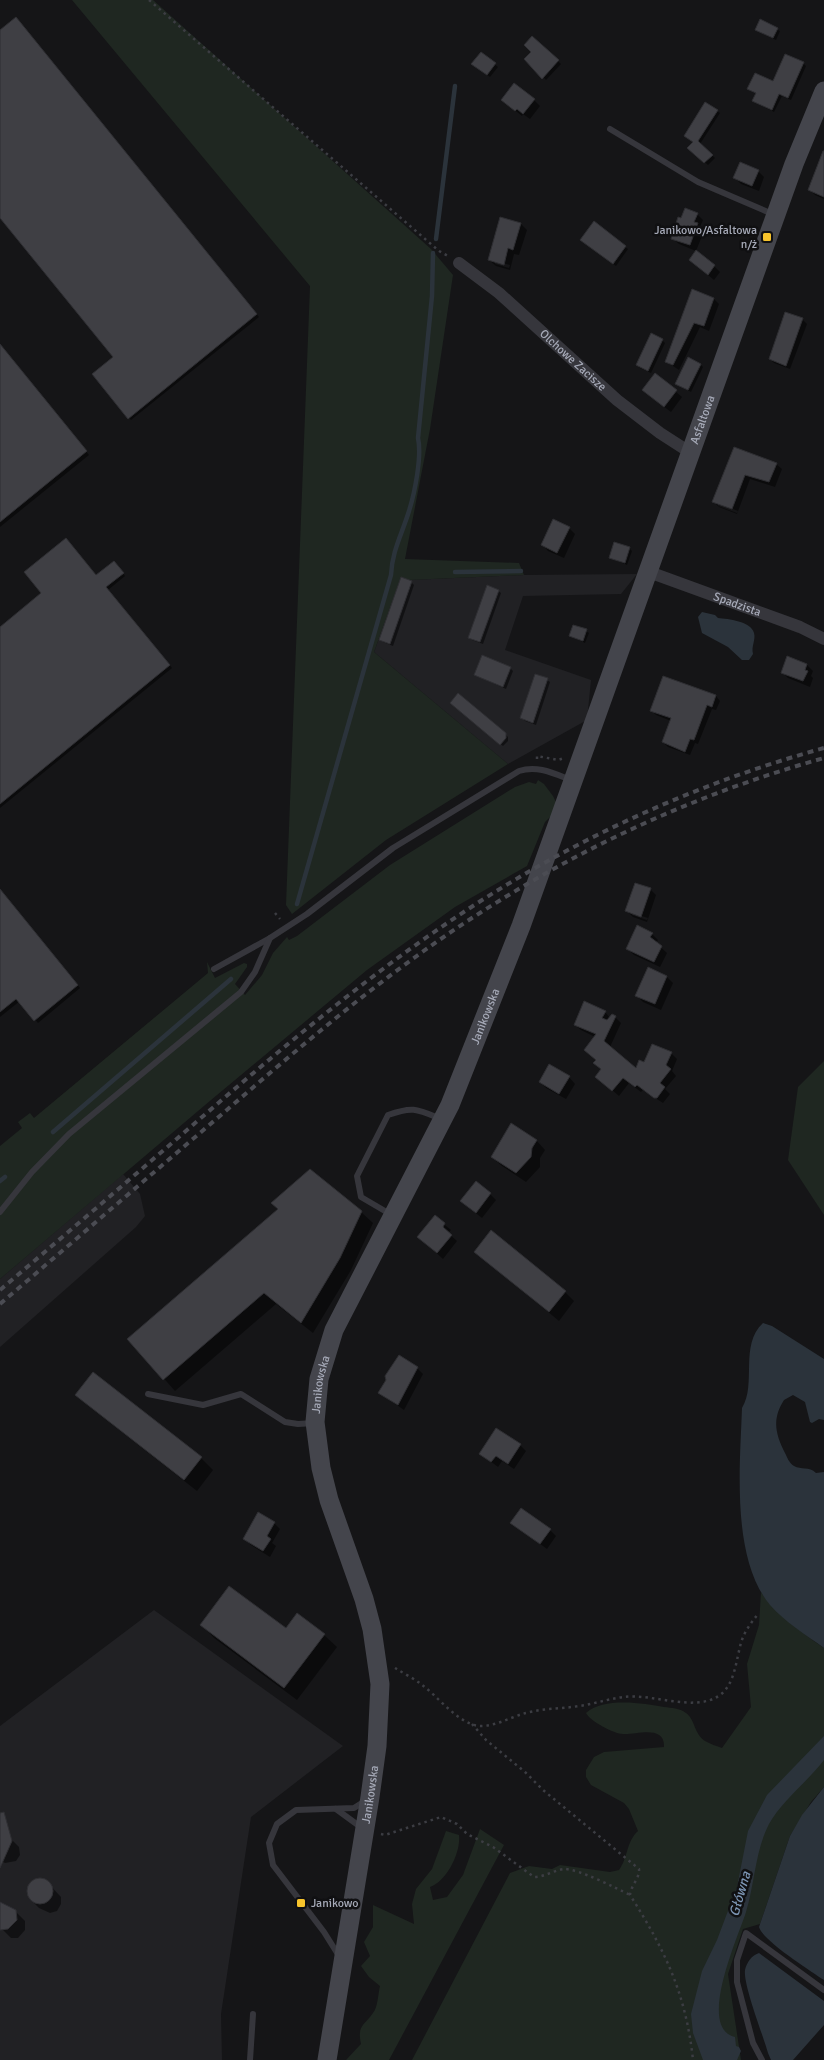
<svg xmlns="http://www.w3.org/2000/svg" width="824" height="2060" font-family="Signika,sans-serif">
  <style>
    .built { fill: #212124 }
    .green { fill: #1f2721 }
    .water { fill: #2b333b }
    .shadow { fill: #0007; fill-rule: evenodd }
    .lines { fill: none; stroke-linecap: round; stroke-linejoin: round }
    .stream { stroke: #2b333b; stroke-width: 4.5 }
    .building { fill: #3f3f44; stroke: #2f2f33 }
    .path { stroke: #3c3d43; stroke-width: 2.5; stroke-dasharray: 2.5 4; stroke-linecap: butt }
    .lane { stroke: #36363c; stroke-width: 6 }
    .street { stroke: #36363c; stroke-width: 12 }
    .secondary { stroke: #44454c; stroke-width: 19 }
    .rail { stroke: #4b4c53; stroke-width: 4; stroke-dasharray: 6 5; stroke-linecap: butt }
    .poi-dot { fill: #f8c42c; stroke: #101012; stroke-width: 2 }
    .labels { text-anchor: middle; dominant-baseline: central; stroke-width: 5; stroke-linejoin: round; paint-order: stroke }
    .poi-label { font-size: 12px; fill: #a6aab8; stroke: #101012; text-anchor: end }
    .street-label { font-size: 12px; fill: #a6aab8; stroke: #101012 }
    .water-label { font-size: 14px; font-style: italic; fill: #7c95b4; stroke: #101012 }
  </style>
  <rect width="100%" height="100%" fill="#151517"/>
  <g class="built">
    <polygon points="637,574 621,594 523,596 505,650 591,680 587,720 508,764 374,652 401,577 409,580 524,575"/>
    <polygon points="123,1174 140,1194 145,1216 136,1227 0,1347 0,1279"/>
    <polygon points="154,1610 343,1746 251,1817 221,2014 222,2060 0,2060 0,1726"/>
  </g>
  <g class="green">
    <polygon points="72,0 153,0 431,249 453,275 430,429 405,559 519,563 524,575 409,580 401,577 374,652 508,764 386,840 292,914 286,905 310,286"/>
    <polygon points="538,780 544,784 553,796 556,802 555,812 545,822 527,866 455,907 367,970 211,1100 0,1279 0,1146 22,1128 18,1122 30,1113 34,1118 208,973 207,962 215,978 244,963 247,964 247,967 235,984 245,995 262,975 273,953 287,937 289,940 297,936 390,865 515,787 529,782 536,784"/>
    <polygon points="824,1061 824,1215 788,1160 798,1087"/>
    <path d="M761 1592C778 1616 800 1631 824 1648V1787L811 1802 790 1836 760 1924 743 1929 728 1974 741 2060H412L510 1873 529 1866 552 1869 560 1865 610 1872 619 1870C628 1858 626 1842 638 1831L629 1809 624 1803 591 1785 586 1777V1770L594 1757 604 1752 664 1747C665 1724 636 1735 623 1734 614 1734 590 1721 586 1713 603 1697 643 1703 664 1707 672 1708 679 1708 686 1713 695 1719 694 1734 705 1741 710 1744 717 1746 722 1748L751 1707 747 1664 759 1625Z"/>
    <path d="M480 1829 504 1845 389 2060H346L361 2044C357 2025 364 2026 373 2013 378 2007 378 1994 380 1986L369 1977 361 1966 370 1956 364 1942 373 1927V1905L414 1924 412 1904 416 1889 432 1869 446 1831 459 1835C461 1852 447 1881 430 1887L433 1900 447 1897 463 1875Z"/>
  </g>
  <g class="water">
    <path d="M702 612 715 615 718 618C728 619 751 621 754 633 756 640 751 646 753 654L749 660H742L728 647 702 633 698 617Z"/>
    <path d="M763 1323 772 1326 824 1359V1420L819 1419 812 1423 810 1422 805 1402 793 1395 784 1400C772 1419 775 1433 785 1453 787 1457 789 1463 794 1466 801 1470 809 1466 816 1473L824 1472V1648C806 1635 785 1622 770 1605 731 1558 740 1466 742 1408 757 1384 739 1345 763 1323Z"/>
    <path d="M824 1736V1760C808 1781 781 1802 769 1824 755 1851 755 1883 746 1912 739 1935 696 2028 735 2037L736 2046 739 2047 741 2051 737 2060H703L693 2033 691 2014 702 1971 717 1940 737 1887 748 1831 767 1795Z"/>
    <path d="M824 1787V1980C811 1971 763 1941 759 1927L790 1836 802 1815Z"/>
    <path d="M759 1953 824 2001V2025L793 2060H771L768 2053C763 2035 743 1985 745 1970 747 1962 751 1956 759 1953Z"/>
  </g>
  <g class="shadow">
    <polygon points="760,21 780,31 776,40 756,30"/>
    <polygon points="18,22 259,317 131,420 129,418 115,357 0,216 0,32"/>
    <polygon points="532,38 561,64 546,80 526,59 532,52"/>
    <polygon points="481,53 498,67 490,77 476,66"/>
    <polygon points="803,63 806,66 791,100 782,96 774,112 753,101 757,94 749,89 774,83"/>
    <polygon points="502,100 534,100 540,106 530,119 523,114 522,116"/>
    <polygon points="717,111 720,113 700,144 715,158 708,165 689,148 694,142 686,136"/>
    <polygon points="824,151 824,199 815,195 809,189"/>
    <polygon points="758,171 764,177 759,191 741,184 735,178"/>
    <polygon points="697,214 703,220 700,227 704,231 696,251 679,244 672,238"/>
    <path d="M521 224 527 230 519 255 514 254 510 270 496 266 489 260ZM495 261 510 265 509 268 495 264Z"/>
    <polygon points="585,242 625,247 628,249 616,266"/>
    <polygon points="690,260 714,266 720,272 714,280"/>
    <polygon points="693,291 714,299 719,304 709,331 700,327 679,370 667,362"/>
    <polygon points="786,314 803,320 807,324 790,369 774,363 770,359"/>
    <polygon points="662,340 665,343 651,373 640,368 637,365"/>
    <polygon points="0,345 89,455 0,527"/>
    <polygon points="701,365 703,367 691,392 677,384"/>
    <polygon points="656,375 682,397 671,412 650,396"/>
    <path d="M735 449 776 464 782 469 775 487 750 479 737 514 719 507 714 502ZM718 503 738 511 737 513 718 506Z"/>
    <polygon points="569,528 575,534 564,558 548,551 542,544"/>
    <polygon points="629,548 632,551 627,565 610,557"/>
    <polygon points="116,565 125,576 108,590 172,668 0,808 0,628"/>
    <polygon points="411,582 414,585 393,646 383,642 380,640"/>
    <polygon points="498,591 501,593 483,644 472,640 469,638"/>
    <polygon points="586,631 589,633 585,643 571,636"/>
    <polygon points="807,665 813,671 811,676 813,678 810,687 788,678 782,672"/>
    <polygon points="510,668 513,671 506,689 475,675"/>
    <polygon points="547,680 550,682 536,725 525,721 522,718"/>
    <polygon points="716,696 720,701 716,710 712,709 698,744 695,743 690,755 668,747 663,742 671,721 656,715 652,711"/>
    <polygon points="454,705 505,734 508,737 508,741 503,746"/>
    <path d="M650 889 656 895 647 922 633 917 627 911ZM632 913 648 918 647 920 632 915Z"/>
    <polygon points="0,890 80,988 38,1023 20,1001 0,1017"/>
    <polygon points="652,934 658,940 656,943 667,953 660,967 634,955 628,949"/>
    <polygon points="667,977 673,983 661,1010 643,1002 637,996"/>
    <polygon points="605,1012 610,1018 615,1017 621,1023 610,1047 636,1070 645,1064 671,1053 677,1059 672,1071 676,1076 665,1089 670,1094 663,1103 643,1090 641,1092 629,1083 619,1096 603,1082 602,1070 597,1060 595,1037 581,1030 575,1025"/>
    <polygon points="550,1066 569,1077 575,1084 566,1099 546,1088 540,1082"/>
    <polygon points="536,1140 545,1150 540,1158 540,1167 526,1182 502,1166 492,1157"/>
    <polygon points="490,1194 496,1200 482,1218 468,1207"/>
    <polygon points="361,1212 373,1223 351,1270 313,1333 276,1304 175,1391 129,1339"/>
    <polygon points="435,1217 451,1230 448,1233 457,1241 443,1259 419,1237"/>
    <polygon points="475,1251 565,1292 574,1301 559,1321"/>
    <polygon points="417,1368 423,1374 404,1410 380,1393"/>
    <polygon points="77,1394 201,1458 213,1470 197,1491 90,1407"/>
    <polygon points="520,1445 526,1451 514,1469 502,1461 498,1467 481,1454"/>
    <polygon points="274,1523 280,1529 272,1543 276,1546 270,1557 251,1545 245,1539"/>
    <polygon points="512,1523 550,1530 556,1536 547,1549"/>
    <polygon points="202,1625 286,1630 324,1635 337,1647 297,1700 214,1638"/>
    <polygon points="0,1831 4,1832 19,1847 20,1855 16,1861 5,1863 0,1860"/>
    <polygon points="38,1880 46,1881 61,1897 61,1904 57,1911 50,1913 39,1908 30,1899 30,1887"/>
    <polygon points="0,1907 15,1911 25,1921 25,1930 18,1938 11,1938 0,1927"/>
  </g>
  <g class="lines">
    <g class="stream">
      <polyline points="436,239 455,86"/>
      <polyline points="455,572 521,571"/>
      <path d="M297 904 391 575C392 551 402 534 409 511 415 492 422 456 418 438L432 296 433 253"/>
      <polyline points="53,1132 231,979"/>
      <polyline points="0,1181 5,1177"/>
    </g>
  </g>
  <g class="building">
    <polygon points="16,17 257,314 128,419 92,374 113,357 0,218 0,30"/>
    <polygon points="760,19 778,28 773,38 755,30"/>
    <polygon points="532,36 559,60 542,79 524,59 531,52 524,45"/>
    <polygon points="481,52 496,63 487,75 471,64"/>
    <polygon points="785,54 804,62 788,98 779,94 772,110 752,101 756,93 747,89 755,73 773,81"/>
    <polygon points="514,83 535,99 523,114 517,109 515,111 501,100"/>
    <polygon points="705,102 718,110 698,141 713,155 704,163 687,148 693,142 684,136"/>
    <polygon points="823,151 824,151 824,197 808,190"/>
    <polygon points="740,162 759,170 752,186 733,178"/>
    <polygon points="685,208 698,213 694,222 698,223 690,245 671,239 678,217 681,218"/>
    <polygon points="500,217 521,223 513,250 508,248 504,265 488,260"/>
    <polygon points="594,221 626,246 613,264 580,240"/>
    <polygon points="696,250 715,265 708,275 689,260"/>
    <polygon points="692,289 714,298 704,326 694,323 673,365 665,362"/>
    <polygon points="785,312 803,318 786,366 769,359"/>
    <polygon points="651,333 663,339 648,371 636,365"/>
    <polygon points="0,344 87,451 0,522"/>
    <polygon points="688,357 701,364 688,390 675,384"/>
    <polygon points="655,373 677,390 664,407 642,390"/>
    <polygon points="734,447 777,463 769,482 745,475 732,509 712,502"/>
    <polygon points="553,519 570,527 557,553 541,545"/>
    <polygon points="66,538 96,575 114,561 124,573 106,587 170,665 0,804 0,627 41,593 24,572"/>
    <polygon points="614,542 630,547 625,563 609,558"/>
    <polygon points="401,577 412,581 390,644 379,640"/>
    <polygon points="487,585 499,590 480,642 468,638"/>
    <polygon points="573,625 587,629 583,641 569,636"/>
    <polygon points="482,655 511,667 503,687 474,675"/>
    <polygon points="787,656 807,664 805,670 808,671 803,681 781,673"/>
    <polygon points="535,674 548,678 533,723 520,718"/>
    <polygon points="663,676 716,695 712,707 707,705 694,740 690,739 685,752 662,742 671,718 650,711"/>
    <polygon points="458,693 506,733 506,738 500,745 450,703"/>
    <polygon points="635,883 651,888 641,917 625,911"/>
    <polygon points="0,889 78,985 34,1021 16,999 0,1012"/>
    <polygon points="637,925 653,933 650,937 662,946 654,962 626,949"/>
    <polygon points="648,967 667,976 655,1004 635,996"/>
    <polygon points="584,1001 606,1011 602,1018 607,1020 612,1014 616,1016 604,1041 636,1068 639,1060 644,1062 652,1044 672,1052 666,1065 671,1069 660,1083 665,1087 657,1098 654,1098 637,1085 635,1087 623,1078 612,1091 595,1077 601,1069 593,1063 596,1060 584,1050 596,1034 574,1025"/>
    <polygon points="549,1064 570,1076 559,1094 539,1082"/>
    <polygon points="511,1123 537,1140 532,1148 531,1157 516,1173 491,1157"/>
    <polygon points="310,1169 362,1211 340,1258 301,1323 264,1293 163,1380 127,1339 278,1209 271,1203"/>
    <polygon points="476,1181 491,1193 476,1213 460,1201"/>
    <polygon points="435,1215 445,1223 443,1227 452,1235 437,1253 417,1237"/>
    <polygon points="491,1230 566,1291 549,1312 474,1252"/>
    <polygon points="399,1355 418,1367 398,1405 378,1393 386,1380 385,1376"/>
    <polygon points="93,1372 202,1457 184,1480 75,1395"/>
    <polygon points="496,1428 521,1444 508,1464 496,1456 491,1462 479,1454"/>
    <polygon points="521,1508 551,1529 540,1544 510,1523"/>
    <polygon points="258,1512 275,1522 267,1536 271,1539 263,1551 243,1539"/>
    <polygon points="229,1586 286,1628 297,1613 325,1634 284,1688 200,1625"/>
    <polygon points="4,1812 12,1841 0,1868 0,1813"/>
    <circle cx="40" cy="1891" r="13"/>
    <polygon points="0,1902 16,1910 17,1920 8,1929 0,1930"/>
  </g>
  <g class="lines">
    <g class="path">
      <polyline points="149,0 439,251 448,256"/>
      <polyline points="537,759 537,756 558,760 564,758"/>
      <polyline points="275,913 280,919"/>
      <path d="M395 1668C403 1673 413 1678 421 1684 437 1696 452 1716 471 1724 489 1731 509 1717 526 1713 544 1708 561 1709 579 1706 594 1704 608 1699 623 1697 653 1693 695 1713 720 1695 735 1684 736 1660 741 1643 744 1632 751 1623 758 1614"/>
      <path d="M472 1724 486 1740 525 1772 543 1790 639 1869C640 1878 631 1885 630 1895 665 1950 686 1994 693 2060"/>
      <path d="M381 1834 385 1835 441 1817 457 1824 467 1834 493 1847 534 1877C545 1877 554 1870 564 1869 579 1869 616 1888 630 1895"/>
    </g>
    <g class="lane">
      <polyline points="610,129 698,182 775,215"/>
      <polyline points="214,969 270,938"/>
      <path d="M0 1212 32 1172 69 1134 241 992 255 972 270 938 307 914 393 848 519 771C537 765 553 773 571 780"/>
      <path d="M390 1214 361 1197 357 1176 388 1115C413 1106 417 1109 441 1119"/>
      <polyline points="148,1394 203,1405 241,1394 285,1422 298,1424 314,1423"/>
      <polyline points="336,1809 362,1828"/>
      <polyline points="339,1956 324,1932 273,1865 269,1843 277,1824 296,1810 354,1808 365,1801"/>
      <polyline points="250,2060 253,2014"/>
      <polyline points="762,2060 753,2043 737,1982 737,1960 746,1933 824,1990"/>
    </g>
    <g class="street">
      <path id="s1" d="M459 263 499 293 617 400 660 433 691 453"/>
      <path id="s2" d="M649 572 800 627 824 639"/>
    </g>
    <path class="secondary" id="s3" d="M327 2060 370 1797 377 1746 380 1684 372 1629 364 1599 329 1500 321 1468 315 1422 319 1379 334 1330 450 1105 521 926 794 164 824 91"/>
    <g class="rail">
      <path d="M0 1290C65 1235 129 1180 194 1124 292 1039 392 955 503 887 603 826 712 779 824 748"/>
      <path d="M0 1304C74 1241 147 1178 221 1115 309 1039 399 962 499 901 600 838 710 790 824 758"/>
    </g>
  </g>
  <g class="poi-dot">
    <rect x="762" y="232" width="10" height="10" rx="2.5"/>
    <rect x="296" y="1898" width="10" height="10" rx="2.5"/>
  </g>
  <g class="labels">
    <g class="poi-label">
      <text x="757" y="230">Janikowo/Asfaltowa<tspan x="757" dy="14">n/ż</tspan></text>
      <text x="311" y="1903" text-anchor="start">Janikowo</text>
    </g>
    <g class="street-label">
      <text stroke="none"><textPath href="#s1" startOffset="150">Olchowe Zacisze</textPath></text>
      <text stroke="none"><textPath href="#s3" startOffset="1729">Asfaltowa</textPath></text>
      <text stroke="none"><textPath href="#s2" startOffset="94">Spadzista</textPath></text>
      <text stroke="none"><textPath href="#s3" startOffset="1094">Janikowska</textPath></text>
      <text stroke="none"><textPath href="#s3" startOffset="689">Janikowska</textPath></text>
      <text stroke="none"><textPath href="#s3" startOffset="269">Janikowska</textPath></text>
    </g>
    <g class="water-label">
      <text transform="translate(740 1894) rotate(-74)">Główna</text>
    </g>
  </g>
</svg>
